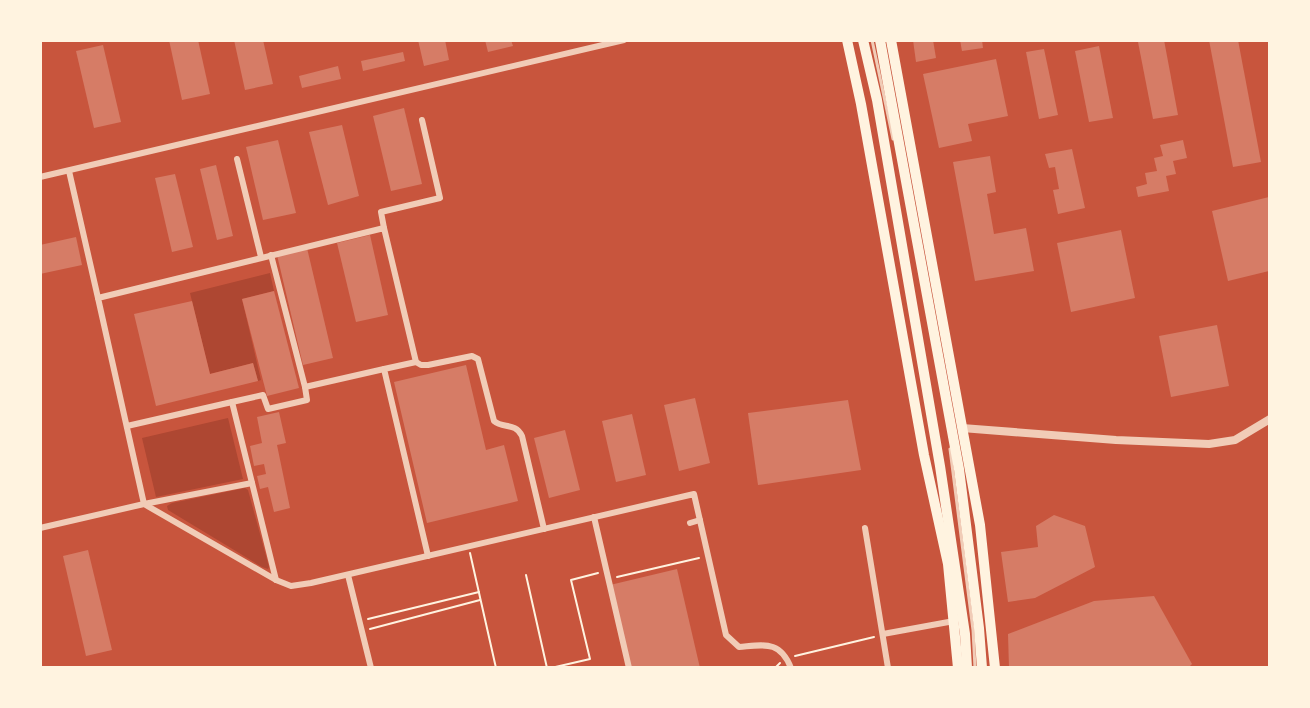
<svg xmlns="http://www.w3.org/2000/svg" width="1310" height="708" font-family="'Work Sans',sans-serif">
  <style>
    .green { fill: #ae4732 }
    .building { fill: #d67c66 }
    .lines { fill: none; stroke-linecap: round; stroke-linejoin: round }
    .path { stroke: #fff3e0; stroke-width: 2 }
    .service { stroke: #f1ccb7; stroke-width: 3 }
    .minor { stroke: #f1ccb7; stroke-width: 6 }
    .tertiary { stroke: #f1ccb7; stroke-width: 8 }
    .primary { stroke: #fff3e0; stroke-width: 10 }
    .trunk { stroke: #fff3e0; stroke-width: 10 }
  </style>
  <rect width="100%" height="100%" fill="#c8553d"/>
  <g class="green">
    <polygon points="270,273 274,291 242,299 261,380 258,381 253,363 210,374 190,293"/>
    <polygon points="228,418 243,479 156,497 142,438"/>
    <polygon points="245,488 248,490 269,567 268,569 262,567 168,510 167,506 172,503"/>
  </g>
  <g class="building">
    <polygon points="169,40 198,40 210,94 182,100"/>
    <polygon points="234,40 263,40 273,84 245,90"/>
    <polygon points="418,40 445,40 449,60 424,66"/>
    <polygon points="485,40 511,40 513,46 488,52"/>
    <polygon points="913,40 933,40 936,58 916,62"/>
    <polygon points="960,40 982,40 983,48 962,51"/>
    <polygon points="1145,40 1164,40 1178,115 1153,119 1138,42"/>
    <polygon points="1209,40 1238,40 1261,162 1233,167"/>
    <polygon points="103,45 121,122 94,128 76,51"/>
    <polygon points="1099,46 1113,118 1089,122 1075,51"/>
    <polygon points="1044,49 1058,115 1039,119 1026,52"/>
    <polygon points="403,52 405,61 363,71 361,61"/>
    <polygon points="996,59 1008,116 968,124 972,141 939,148 923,74"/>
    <polygon points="338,66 341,79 302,88 299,76"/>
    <polygon points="404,108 422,184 391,191 373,116"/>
    <polygon points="342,125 359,196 328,205 309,132"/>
    <polygon points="278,140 296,213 263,220 246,147"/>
    <polygon points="1183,140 1187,158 1173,161 1176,174 1166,176 1169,191 1138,197 1136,187 1147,184 1145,173 1157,171 1154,158 1163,156 1160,145"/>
    <polygon points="1072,149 1085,208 1058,214 1053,190 1059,189 1055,167 1049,168 1045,154"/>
    <polygon points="990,156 996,192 987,194 994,234 1026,228 1034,271 975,281 953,162"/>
    <polygon points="216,165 233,236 217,240 200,169"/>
    <polygon points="175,174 193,247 172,252 155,178"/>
    <polygon points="1269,197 1269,271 1228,281 1212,211"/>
    <polygon points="1121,230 1135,298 1071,312 1057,243"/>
    <polygon points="370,235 388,315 356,322 337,243"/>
    <polygon points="76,237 82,265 40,274 40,245"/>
    <polygon points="307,248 333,358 303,365 277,255"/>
    <polygon points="274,291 299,388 267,396 242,299"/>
    <polygon points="192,301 210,374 253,363 258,381 156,406 134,314"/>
    <polygon points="1217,325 1229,386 1171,397 1159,336"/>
    <polygon points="466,365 486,450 504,445 518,501 427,523 394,382"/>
    <polygon points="695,398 710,463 679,471 664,405"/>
    <polygon points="848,400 861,470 758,485 748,413"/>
    <polygon points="279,412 286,443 277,445 290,508 274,512 268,487 260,489 257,476 266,474 264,464 254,466 250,446 262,443 257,417"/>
    <polygon points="632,414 646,475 616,482 602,421"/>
    <polygon points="565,430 580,490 549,498 534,438"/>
    <polygon points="1054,515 1085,526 1095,567 1035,598 1008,602 1001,552 1038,547 1036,526"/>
    <polygon points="88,550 112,650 86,656 63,556"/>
    <polygon points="677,569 700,668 629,668 610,585"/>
    <polygon points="1154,596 1192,664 1188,668 1009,668 1008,634 1094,601"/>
  </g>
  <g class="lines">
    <g class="path">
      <polyline points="470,553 496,668"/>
      <polyline points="526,575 547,668"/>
      <polyline points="617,577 699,558"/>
      <polyline points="368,619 479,592"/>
      <polyline points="370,629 480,600"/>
      <polyline points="795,656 874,637"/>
      <polyline points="551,668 590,659 571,580 598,573"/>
      <polyline points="775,668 780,663"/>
    </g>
    <g class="service">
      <polyline points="872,40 893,139"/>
      <polyline points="950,449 973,630 975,668"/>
    </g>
    <g class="minor">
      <polyline points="237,159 261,257"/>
      <polyline points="69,171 98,298"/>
      <polyline points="40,177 624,40"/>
      <polyline points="384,228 381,212 440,198 422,120"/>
      <polyline points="271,255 305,387 384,369"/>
      <polyline points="416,362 384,369 428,556"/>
      <polyline points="232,402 263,395 268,409 307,400 305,387"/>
      <polyline points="127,426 232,402 276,580"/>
      <path d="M252 483 144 504 98 298 384 228 416 362 421 365H428L472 356 478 359 494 421C503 429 515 422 522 436L544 529"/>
      <polyline points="594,517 629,668"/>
      <polyline points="690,523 700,520"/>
      <path d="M40 528 144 504 276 580 291 586 311 583 694 494 726 635 739 647C764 645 780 640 791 668"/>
      <polyline points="865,528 888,668"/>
      <polyline points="348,575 371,668"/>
      <polyline points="883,634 954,621"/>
    </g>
    <polyline class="tertiary" points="962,428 1116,440 1209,444 1235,440 1270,419"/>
    <g class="primary">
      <polyline points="847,40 861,104 924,455 948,564 958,668"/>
      <polyline points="891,40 980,525 995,668"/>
    </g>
    <g class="trunk">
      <polyline points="863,40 877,100 940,466 965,634 967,668"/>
      <polyline points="880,40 959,469 979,628 982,668"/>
    </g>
  </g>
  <rect width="1310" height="708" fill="none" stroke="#fff3e0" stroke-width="84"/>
</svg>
